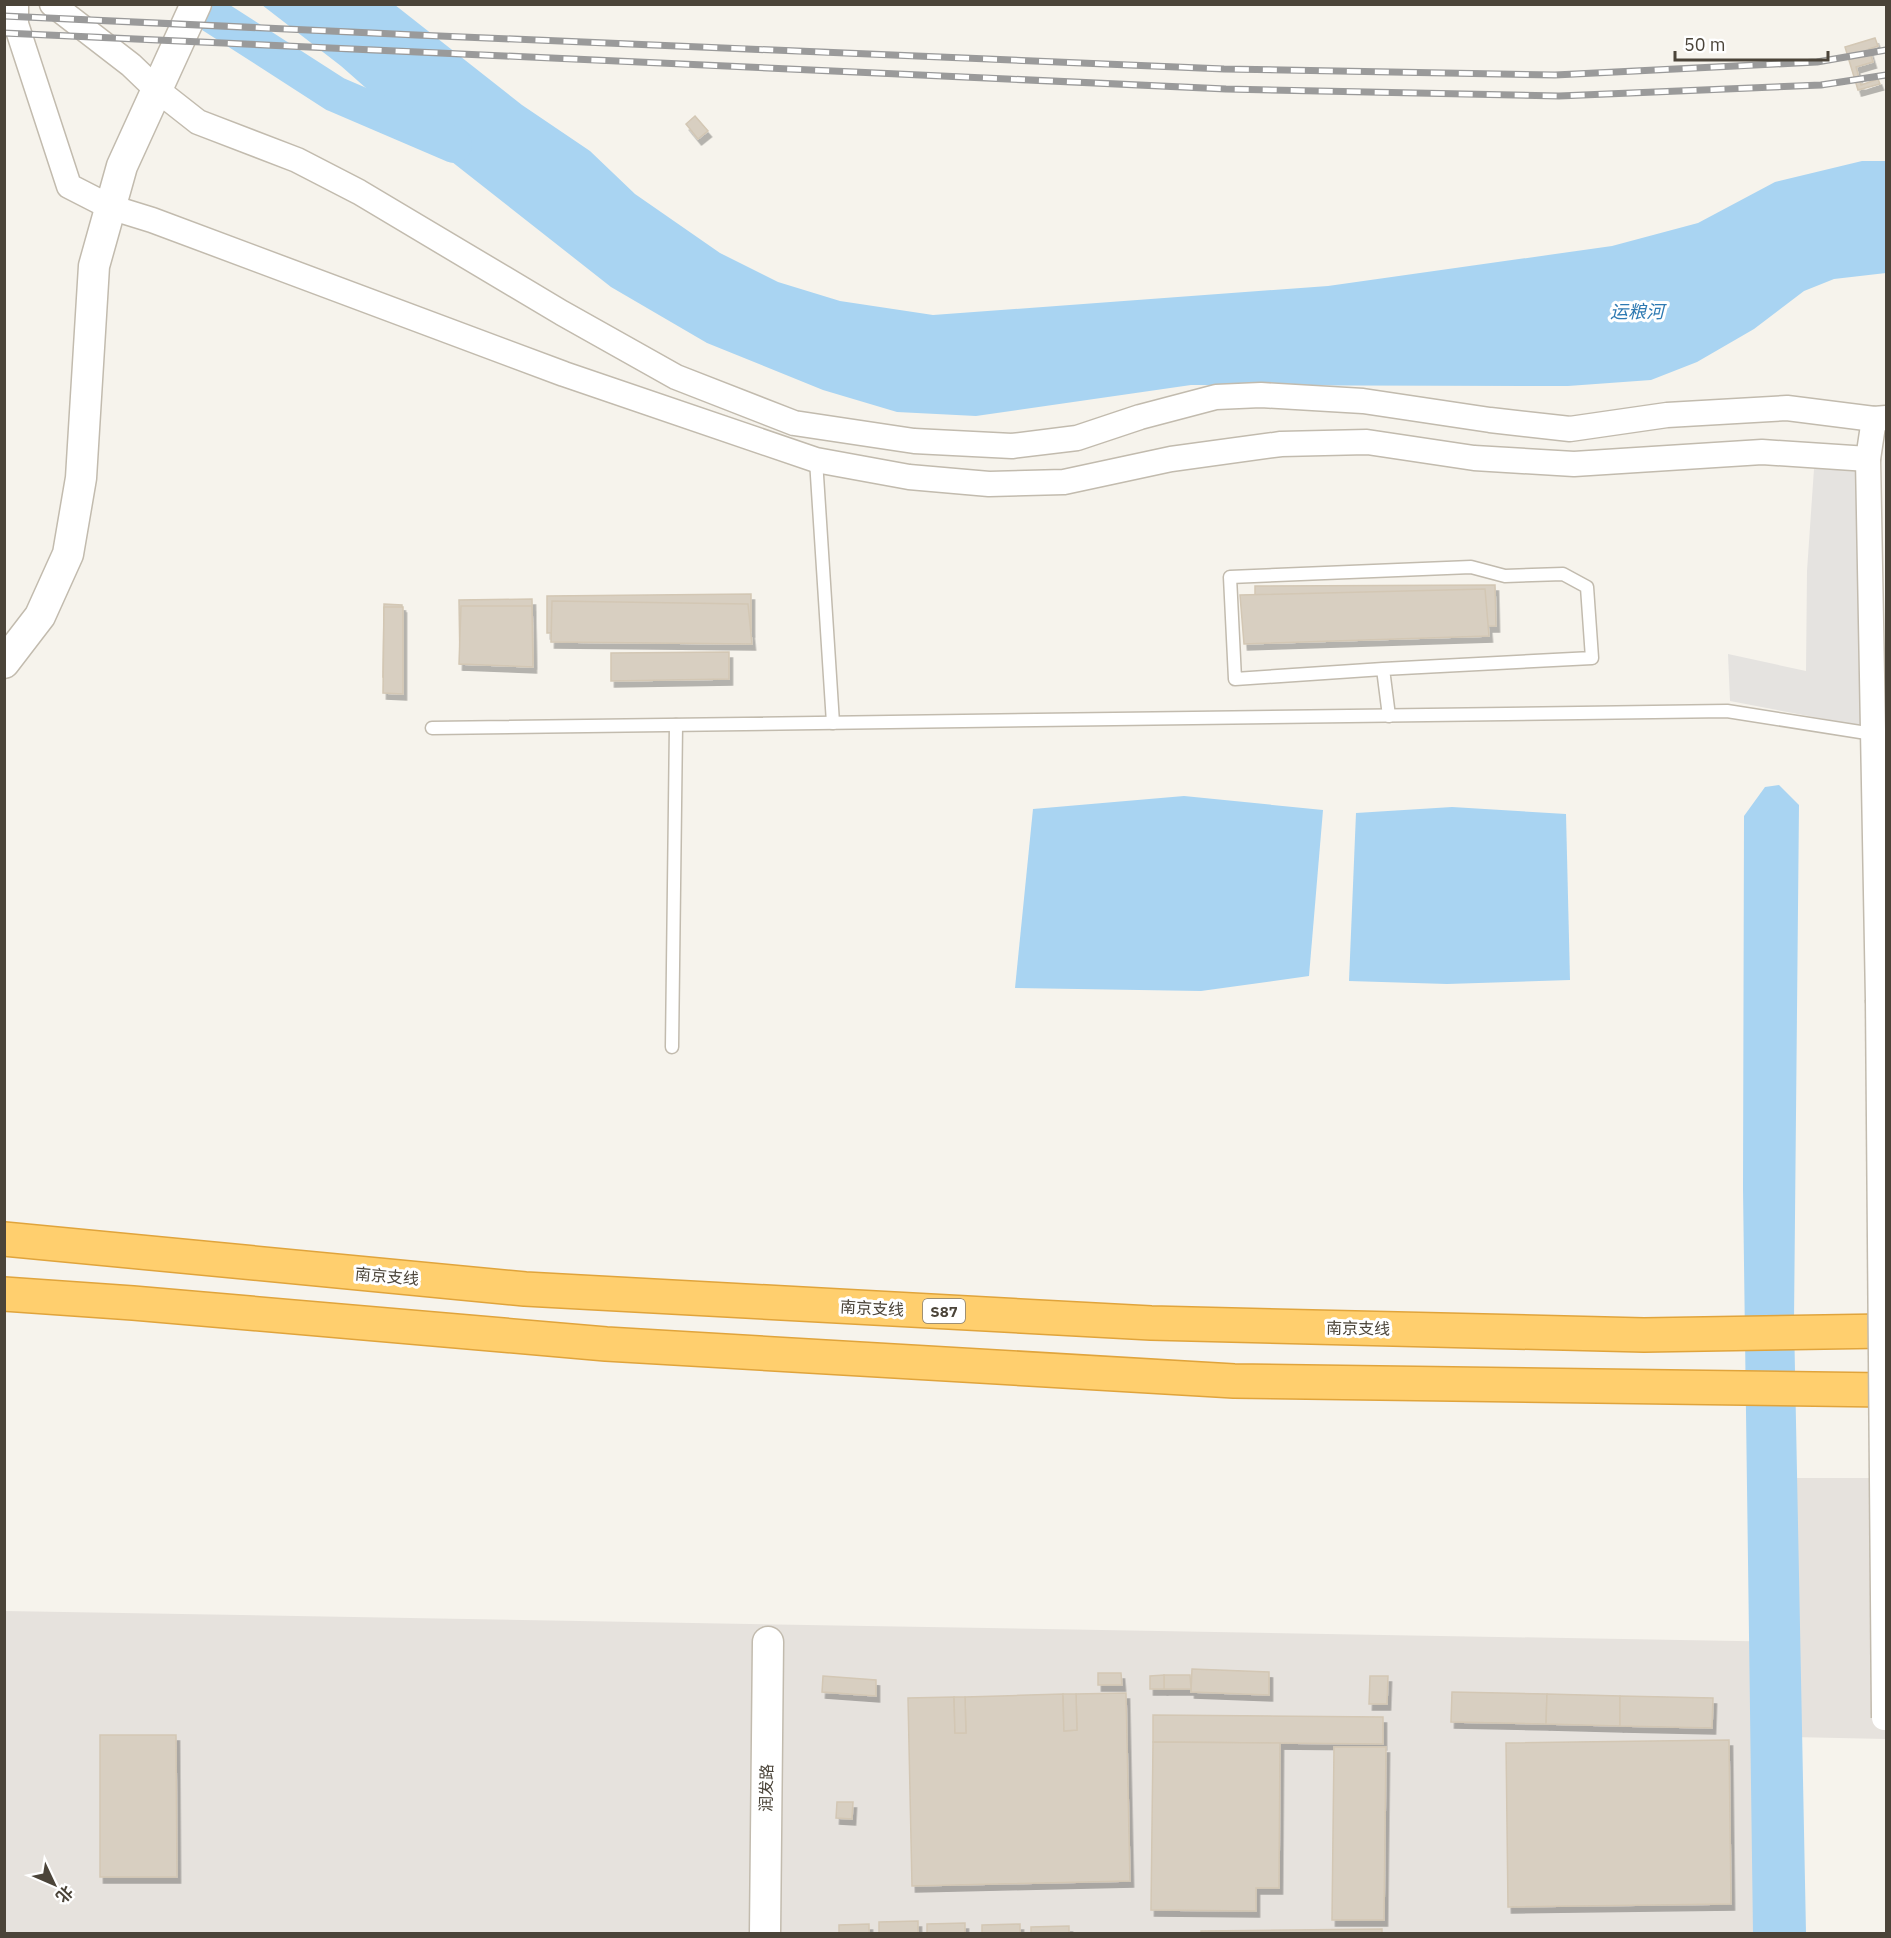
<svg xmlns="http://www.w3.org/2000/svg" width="1891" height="1938" font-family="'IBM Plex Sans','Noto Sans SC',sans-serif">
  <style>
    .industrial { fill: #e6e2dd }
    .parking { fill: #e5e3e0 }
    .water { fill: #a9d4f2 }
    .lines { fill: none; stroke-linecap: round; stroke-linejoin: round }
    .river { stroke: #a9d4f2; stroke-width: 36 }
    .building { fill: #d8cfc1; stroke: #d3c7b4; stroke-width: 1.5; filter: url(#shadow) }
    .service-casing { stroke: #c2bbae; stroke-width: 15 }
    .minor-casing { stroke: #c2bbae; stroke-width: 27 }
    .tertiary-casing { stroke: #c2bbae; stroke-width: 33 }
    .motorway-casing { stroke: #e0a43c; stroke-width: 36 }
    .service { stroke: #fff; stroke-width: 12 }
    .minor { stroke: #fff; stroke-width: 24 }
    .tertiary { stroke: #fff; stroke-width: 30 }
    .motorway { stroke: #ffcf6e; stroke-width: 33 }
    .rail-casing { stroke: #9a9a9a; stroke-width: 7 }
    .rail { stroke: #fff; stroke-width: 4.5; stroke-dasharray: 14; stroke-linecap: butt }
    .minor-bridge-casing { stroke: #c2bbae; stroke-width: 27; stroke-linecap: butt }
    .minor-bridge { stroke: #fff; stroke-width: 24 }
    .labels { text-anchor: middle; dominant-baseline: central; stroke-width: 6; stroke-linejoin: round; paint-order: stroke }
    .shield { fill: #fff; stroke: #817c74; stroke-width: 1.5 }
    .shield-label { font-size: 15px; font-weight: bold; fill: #4b4439 }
    .street-label { font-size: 16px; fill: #4b4439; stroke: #fff }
    .water-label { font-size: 18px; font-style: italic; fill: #2e7ab2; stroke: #fff }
  </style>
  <defs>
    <filter id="shadow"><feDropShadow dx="3.5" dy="6" stdDeviation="0" flood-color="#0004"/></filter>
  </defs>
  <rect width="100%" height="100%" fill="#f6f3ec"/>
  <polygon class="industrial" points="1797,1478 1886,1478 1886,1739 1792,1737 1794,1933 5,1934 5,1611 1791,1642"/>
  <polygon class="parking" points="1858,468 1861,726 1730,701 1728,654 1806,671 1807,571 1814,469"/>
  <g class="water">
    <polygon points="262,5 395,5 522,105 590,151 635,194 720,253 778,282 840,301 933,315 1328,286 1612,246 1698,223 1775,182 1862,161 1886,161 1886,273 1834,279 1804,291 1754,329 1697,362 1651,380 1568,386 1191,385 976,416 897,412 823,390 707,343 611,287 433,147 341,66"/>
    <polygon points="1779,785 1799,805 1794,1320 1806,1933 1753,1933 1743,1189 1744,816 1765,787"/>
    <polygon points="1184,796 1323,810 1309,976 1201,991 1015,988 1033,809"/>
    <polygon points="1452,807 1566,814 1570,980 1447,984 1349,981 1356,813"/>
  </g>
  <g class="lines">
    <polyline class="river" points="195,4 335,94 454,145"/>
  </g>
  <g class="building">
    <polygon points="1875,38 1878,46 1869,49 1873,62 1856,67 1861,85 1878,79 1880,84 1858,90 1845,47"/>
    <polygon points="695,116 708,131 698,139 686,124"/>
    <polygon points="1495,585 1496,626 1255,627 1255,586"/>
    <polygon points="1485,589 1489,636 1244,644 1240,595"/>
    <polygon points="751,594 751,631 547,633 547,596"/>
    <polygon points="532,599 533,663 460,664 459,600"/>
    <polygon points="552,601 748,604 752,644 551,642"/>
    <polygon points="384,604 402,605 401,677 383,677"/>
    <polygon points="461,606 532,606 533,667 459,664"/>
    <polygon points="384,607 403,607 403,694 383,693"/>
    <polygon points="729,652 729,679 611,681 611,653"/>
    <polygon points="1192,1669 1269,1672 1269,1695 1191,1692"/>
    <polygon points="1098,1673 1121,1673 1122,1685 1098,1685"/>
    <polygon points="1164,1675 1190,1675 1191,1689 1164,1689"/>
    <polygon points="1164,1675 1164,1689 1150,1689 1150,1676"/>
    <polygon points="823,1676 876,1680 876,1696 822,1692"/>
    <polygon points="1370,1676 1388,1676 1387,1704 1369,1704"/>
    <polygon points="1452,1692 1547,1694 1546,1724 1451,1722"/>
    <polygon points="1126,1693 1130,1881 912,1886 908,1698 954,1697 955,1733 966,1733 965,1697 1063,1694 1064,1731 1077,1730 1076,1694"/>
    <polygon points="1063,1694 1076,1694 1077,1730 1064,1731"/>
    <polygon points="1547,1694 1620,1696 1620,1726 1546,1724"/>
    <polygon points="1620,1696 1713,1698 1712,1728 1620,1726"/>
    <polygon points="954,1697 965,1697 966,1733 955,1733"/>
    <polygon points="1153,1715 1383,1717 1383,1744 1153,1742"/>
    <polygon points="100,1735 176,1735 177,1877 100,1877"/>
    <polygon points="1729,1740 1731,1904 1508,1907 1506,1743"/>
    <polygon points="1153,1742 1280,1743 1279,1888 1256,1888 1256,1911 1151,1910"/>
    <polygon points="1334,1747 1386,1747 1384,1920 1332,1920"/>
    <polygon points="837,1802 853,1802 852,1819 836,1818"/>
    <polygon points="918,1921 918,1934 879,1934 879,1922"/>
    <polygon points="965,1923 965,1934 927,1934 927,1924"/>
    <polygon points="869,1924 869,1934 839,1934 839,1925"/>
    <polygon points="1020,1924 1020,1934 982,1934 982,1925"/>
    <polygon points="1069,1926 1069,1934 1031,1934 1031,1927"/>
    <polygon points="1382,1929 1382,1934 1201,1934 1201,1931"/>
  </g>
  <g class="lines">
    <g class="service-casing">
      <g id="service">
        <polyline points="816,460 833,723"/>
        <polyline points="1383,669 1235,679 1230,577 1471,567 1505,576 1563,574 1587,587 1592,658 1383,669 1389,716"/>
        <polyline points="432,728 1727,711 1873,734"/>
        <polyline points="672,1047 676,725"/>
      </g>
    </g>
    <g class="minor-casing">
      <g id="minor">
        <polyline points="16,4 16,24 69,186 110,207 152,220 564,374 816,460 909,477 989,484 1064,482 1171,459 1281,444 1367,442 1474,458 1574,464 1762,452 1868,459"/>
        <polyline points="52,4 131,65 156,89 198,122 297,160 359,192 562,313 676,377 794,423 914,441 1012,446 1077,438 1140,417 1216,397 1261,395 1363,401 1490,420 1570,429 1667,415 1787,408 1874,419 1886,418"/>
        <polyline points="1874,419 1868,459 1878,1000"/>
      </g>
    </g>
    <g class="tertiary-casing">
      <g id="tertiary">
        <polyline points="4,663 40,616 68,554 81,478 94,266 122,166 196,4"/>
        <polyline points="765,1934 768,1642"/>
      </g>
    </g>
    <g class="motorway-casing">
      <g id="motorway">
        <polyline points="4,1239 525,1289 1151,1323 1644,1335 1886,1331"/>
        <polyline points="4,1294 133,1303 606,1344 1234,1381 1886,1390"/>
      </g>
    </g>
    <use href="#service" class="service"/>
    <use href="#minor" class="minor"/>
    <use href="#tertiary" class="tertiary"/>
    <use href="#motorway" class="motorway"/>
    <g class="rail-casing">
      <g id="rail">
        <polyline points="4,16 416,35 1224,69 1555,75 1817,62 1886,50"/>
        <polyline points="4,33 1226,89 1559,96 1821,85 1886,75"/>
      </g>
    </g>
    <use href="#rail" class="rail"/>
    <g class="minor-bridge-casing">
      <polyline id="minor-bridge" points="1878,1000 1884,1718"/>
    </g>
    <use href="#minor-bridge" class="minor-bridge"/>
  </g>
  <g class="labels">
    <rect class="shield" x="923" y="1299" width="42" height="24" rx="4.5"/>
    <g class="shield-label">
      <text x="944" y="1311">S87</text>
    </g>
    <g class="street-label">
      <text transform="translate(387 1276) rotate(5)">南京支线</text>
      <text transform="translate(872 1308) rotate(3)">南京支线</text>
      <text transform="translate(1358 1328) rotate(1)">南京支线</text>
      <text transform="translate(766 1788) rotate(-89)">润发路</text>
    </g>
    <g class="water-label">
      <text x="1637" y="311">运粮河</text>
    </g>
  </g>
  <rect width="1891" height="1938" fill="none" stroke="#4b4439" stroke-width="12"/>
  <g transform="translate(54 1884) rotate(134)" stroke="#ffffff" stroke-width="4.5" paint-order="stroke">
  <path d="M0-4.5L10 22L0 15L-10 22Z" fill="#4b4439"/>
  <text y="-9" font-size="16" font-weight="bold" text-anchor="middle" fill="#4b4439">北</text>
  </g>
  <path d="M1675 51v9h153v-9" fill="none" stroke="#4b4439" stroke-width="3"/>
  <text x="1684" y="51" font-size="18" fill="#4b4439" stroke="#ffffff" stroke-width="4.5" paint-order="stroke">50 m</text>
</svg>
